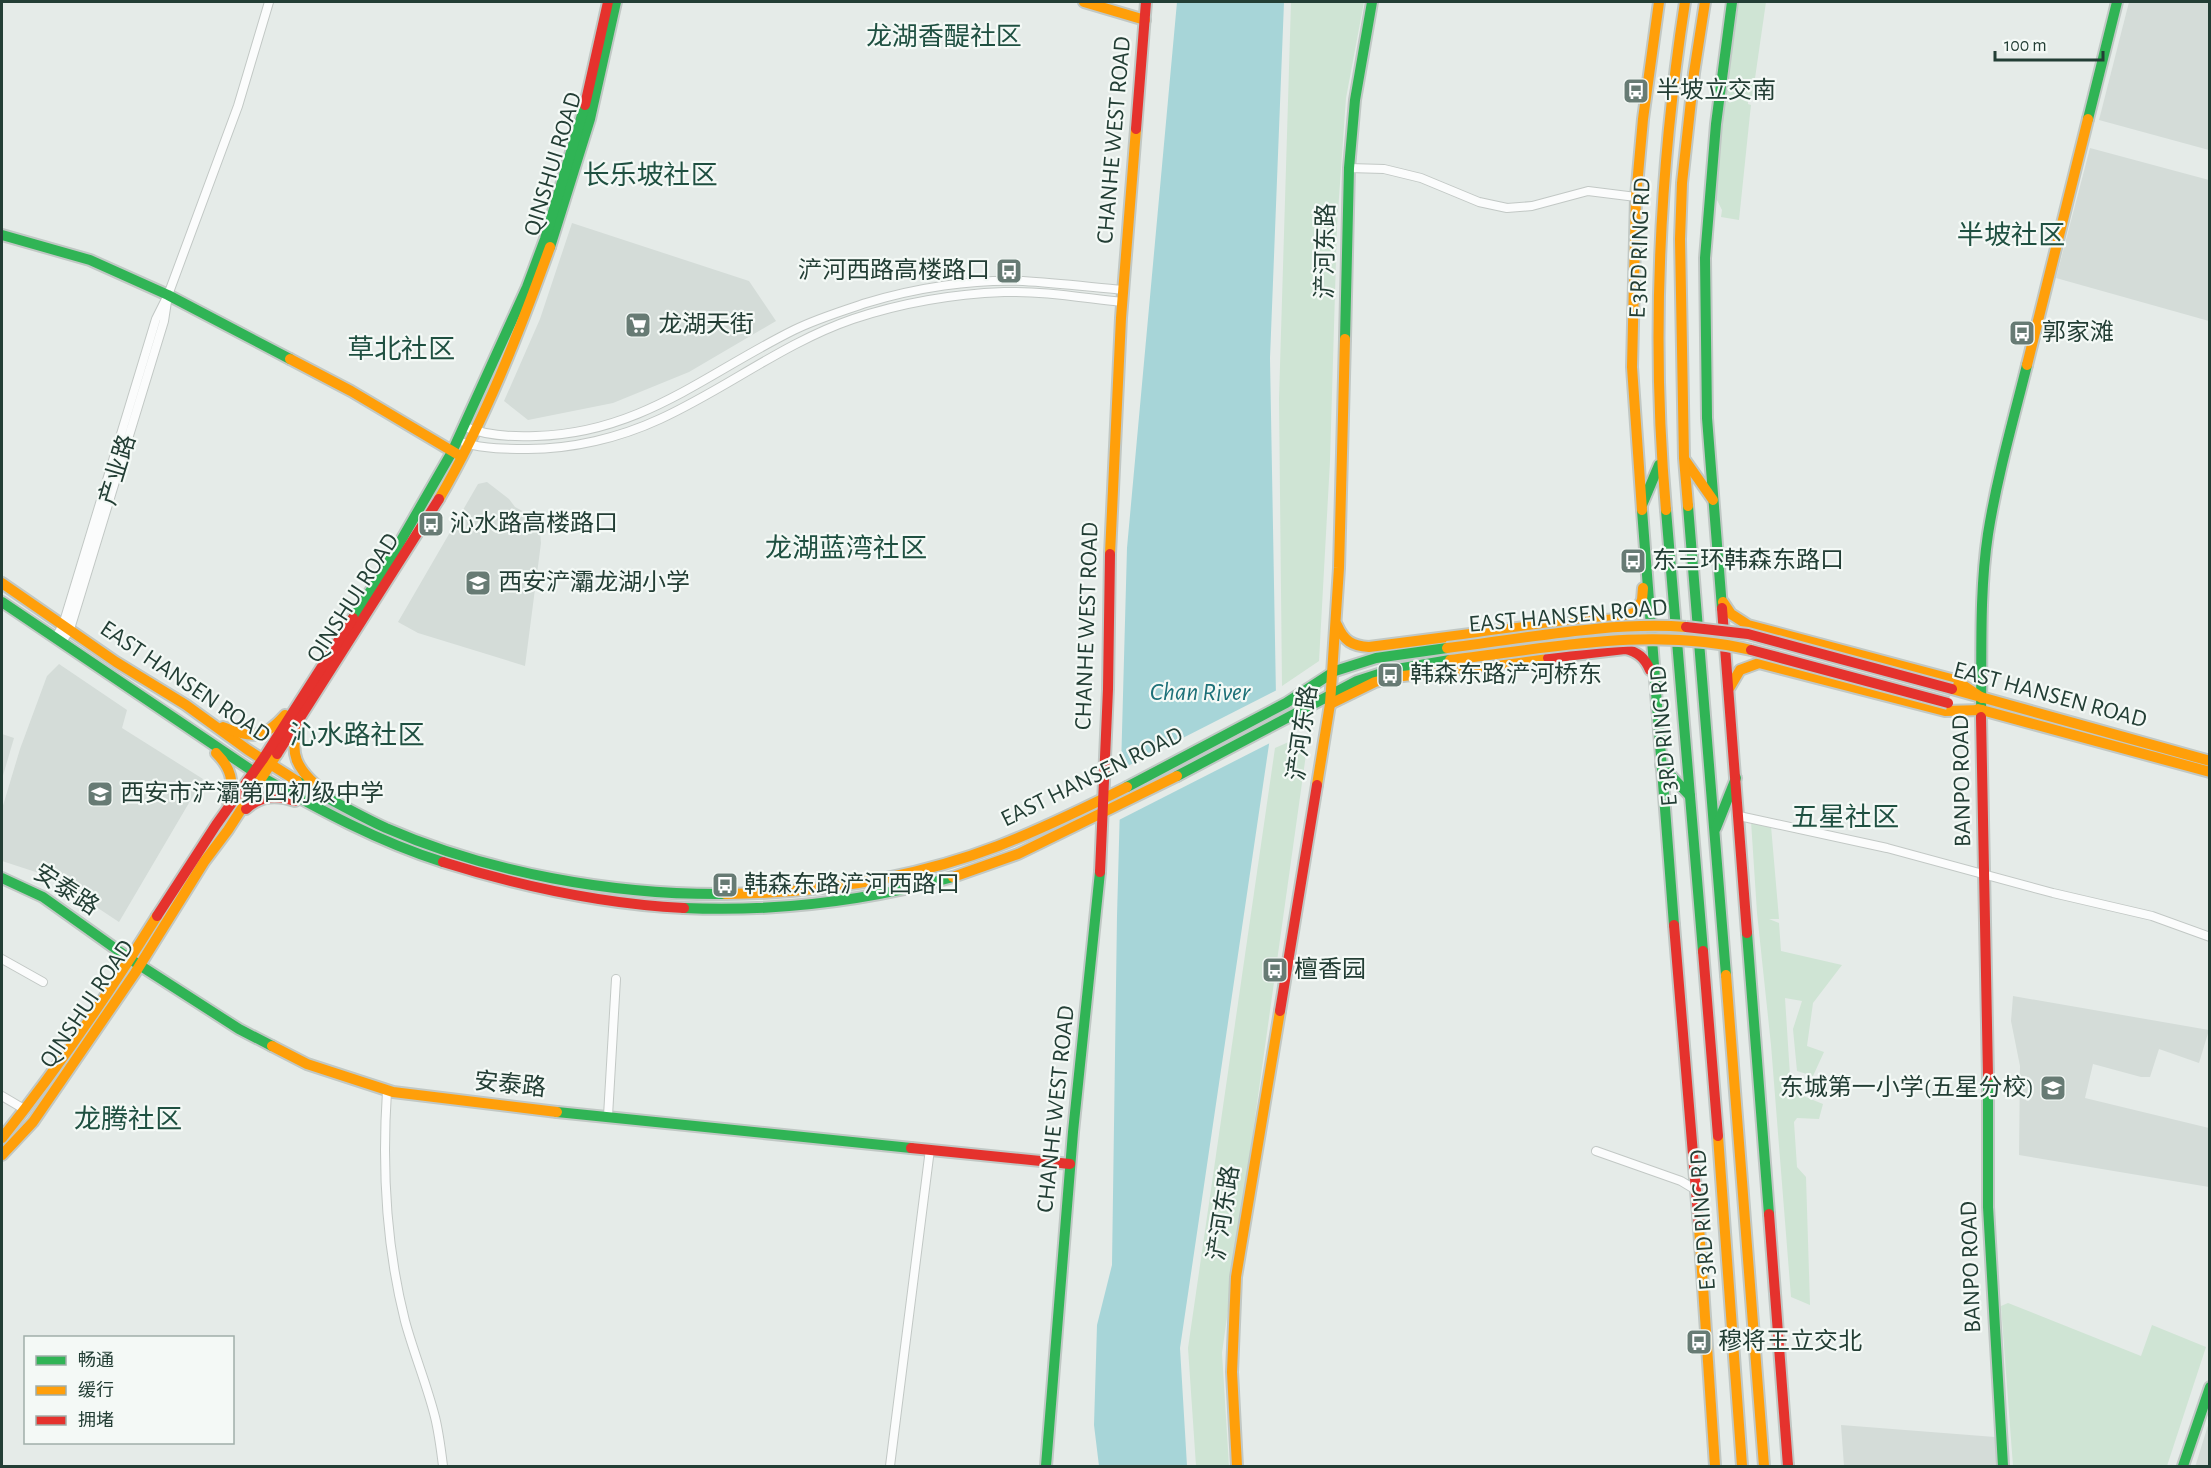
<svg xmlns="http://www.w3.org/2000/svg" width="2211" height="1468" font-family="'Alegreya Sans','Noto Sans SC',sans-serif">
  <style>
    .built { fill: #d4dcd8 }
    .green { fill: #cfe4d4 }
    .water { fill: #a7d5d8 }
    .pier { fill: #e5ebe8 }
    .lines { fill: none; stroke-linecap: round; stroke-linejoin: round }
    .street-casing { stroke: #c2c8c5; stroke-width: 10 }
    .fast-casing { stroke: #c1c8c5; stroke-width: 14 }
    .slow-casing { stroke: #c1c8c5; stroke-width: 14 }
    .jam-casing { stroke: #c1c8c5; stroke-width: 14 }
    .street { stroke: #fbfcfc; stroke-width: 8 }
    .fast { stroke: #30b455; stroke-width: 10 }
    .slow { stroke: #ff9f0a; stroke-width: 10 }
    .jam { stroke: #e5322d; stroke-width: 10 }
    .slow-bridge-casing { stroke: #c1c8c5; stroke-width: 14; stroke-linecap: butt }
    .jam-bridge-casing { stroke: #c1c8c5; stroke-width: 14; stroke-linecap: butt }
    .slow-bridge { stroke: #ff9f0a; stroke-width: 10 }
    .jam-bridge { stroke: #e5322d; stroke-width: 10 }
    .labels { text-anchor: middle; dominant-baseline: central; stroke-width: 4.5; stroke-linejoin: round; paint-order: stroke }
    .poi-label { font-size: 24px; fill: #233e35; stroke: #f4f9f6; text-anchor: start }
    .street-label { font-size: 24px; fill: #233e35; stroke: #f4f9f6 }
    .neighbourhood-label { font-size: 26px; fill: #1f5041; stroke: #f4f9f6 }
    .water-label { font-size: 26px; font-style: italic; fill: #1e7179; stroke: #f4f9f6 }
    .quarter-label { font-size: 27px; fill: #1f5041; stroke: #f4f9f6 }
  </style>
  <rect width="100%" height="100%" fill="#e5ebe8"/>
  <g class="built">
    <polygon points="2129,2 2209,2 2209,150 2099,120"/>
    <polygon points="2090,148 2209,180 2209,321 2056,278"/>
    <polygon points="572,223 749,281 776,321 689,372 613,403 528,420 504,401 540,319"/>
    <polygon points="487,482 509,499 515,507 539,520 541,543 525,666 418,633 398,622 478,484"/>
    <polygon points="59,664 127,710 122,728 203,779 119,922 51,877 2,861 2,809 20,749 47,676"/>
    <polygon points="2,734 14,738 2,779"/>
    <polygon points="2013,996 2209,1030 2199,1063 2159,1049 2150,1077 2141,1077 2093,1064 2085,1098 2209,1128 2209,1187 2019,1155 2020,1066 2011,1021"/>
    <polygon points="2209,1422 2209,1466 2195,1466 2196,1464"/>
    <polygon points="1841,1425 1995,1437 1997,1466 1844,1466"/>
  </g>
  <g class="green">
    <polygon points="1291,2 1364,2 1346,98 1337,226 1330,461 1319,661 1282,686 1279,399"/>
    <polygon points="1739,2 1766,2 1752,99 1748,99 1748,104 1751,105 1750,114 1739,220 1721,217 1722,210 1716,198 1722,112"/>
    <polygon points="1309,733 1222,1353 1229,1466 1196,1466 1188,1348 1275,748"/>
    <polygon points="1751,821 1771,826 1779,919 1769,919 1779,923 1781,951 1842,965 1813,1003 1807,1046 1824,1052 1813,1076 1797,1071 1793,1029 1802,1001 1785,998 1791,1091 1823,1104 1819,1119 1797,1118 1794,1122 1797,1167 1806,1177 1810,1305 1791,1297 1771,1045 1757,913"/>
    <polygon points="2008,1303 2141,1356 2152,1325 2206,1347 2167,1466 2013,1466 2001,1306"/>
  </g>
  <polygon class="water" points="1177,2 1284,2 1270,358 1276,697 1180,1348 1187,1466 1099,1466 1094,1425 1097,1325 1112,1265 1117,916 1127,548"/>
  <polygon class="pier" points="1279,689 1272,742 1117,821 1118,771"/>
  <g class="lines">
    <g class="street-casing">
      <g id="street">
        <polyline points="1349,168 1384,169 1421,178 1479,202 1507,208 1532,206 1588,191 1636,197"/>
        <polyline points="168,295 238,106 269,2"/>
        <path d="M465 427C487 436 512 437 536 436 641 433 705 374 794 330 816 319 842 311 866 303 915 288 972 279 1023 281 1057 283 1090 287 1123 290"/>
        <path d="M465 443C485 449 507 449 528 449 572 449 619 438 660 419 726 389 783 343 853 319 901 303 953 294 1004 292 1044 291 1083 298 1122 302"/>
        <polyline points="56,637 63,625 156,319 168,295 164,321 70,629 62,642"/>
        <polyline points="1739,816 1887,848 2053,893 2152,916 2210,937"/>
        <polyline points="2,959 43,982"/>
        <path d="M387 1091C382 1167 386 1246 405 1321 414 1354 427 1385 435 1417 439 1433 441 1450 443 1466"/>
        <polyline points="2,1096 24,1109"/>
        <polyline points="608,1116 616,979"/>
        <polyline points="1596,1151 1681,1181 1696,1190"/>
        <polyline points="890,1466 930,1149"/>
      </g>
    </g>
    <g class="fast-casing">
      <g id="fast">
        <polyline points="2088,119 2117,2"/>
        <polyline points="2,235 90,260 168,295 290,359"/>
        <polyline points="550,247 590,119 616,2"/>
        <polyline points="1345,339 1349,168 1355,100 1372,2"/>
        <polyline points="1642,505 1659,465"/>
        <polyline points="1688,506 1726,975"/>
        <polyline points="1642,510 1674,925"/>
        <polyline points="1666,510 1703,951"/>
        <path d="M2 602 260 776C318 809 379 842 443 862"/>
        <polyline points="1722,608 1707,418 1705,258 1716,124 1732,2"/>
        <polyline points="353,618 384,570 452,452 527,287 545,239 585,105"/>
        <path d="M1981 717C1982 656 1979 594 1988 534 1997 477 2013 421 2027 365"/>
        <polyline points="1661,765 1690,796"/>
        <polyline points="1177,776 1357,681 1391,670 1450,660"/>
        <path d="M297 781C326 797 356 814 386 828 489 873 613 895 725 894"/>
        <polyline points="1127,787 1286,703 1335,671 1376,658 1447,648"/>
        <polyline points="1716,828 1736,778"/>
        <polyline points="2,878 43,897 130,959 239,1029 272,1046"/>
        <path d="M684 908C774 912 866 901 953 877"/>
        <polyline points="1747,933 1769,1214"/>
        <polyline points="1988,1076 1988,1207 2003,1466"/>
        <polyline points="557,1112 911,1148"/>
        <polyline points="1788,1465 1788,1466"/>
        <polyline points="1046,1466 1073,1132 1100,872"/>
        <polyline points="2183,1466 2210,1387"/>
      </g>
    </g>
    <g class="slow-casing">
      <g id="slow">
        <polyline points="1084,2 1145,20"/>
        <polyline points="290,359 351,391 457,454"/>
        <polyline points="2027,365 2088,119"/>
        <polyline points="1685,460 1713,500"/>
        <path d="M439 499C485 420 519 333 550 247"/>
        <polyline points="1688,506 1684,458 1680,239 1682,183 1694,73 1705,2"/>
        <polyline points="1642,510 1632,367 1636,197 1643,119 1659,2"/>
        <path d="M1666 510C1651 340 1659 171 1685 2"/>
        <polyline points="1110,554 1121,318 1136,129"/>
        <polyline points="2,583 116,662 186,705 248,750 297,781"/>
        <polyline points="1723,602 1731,614 1748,625 1955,680 1982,698"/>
        <path d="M1337 625C1344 641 1352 646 1369 647L1533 626 1617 619 1636 612 1642 600 1643 588"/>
        <polyline points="1730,687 1740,670 1759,663 1945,711 1982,710"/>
        <polyline points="1952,689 2210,761"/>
        <polyline points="1330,704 1375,682 1395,677 1548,658"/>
        <polyline points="1978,709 2210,772"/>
        <path d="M223 727C252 739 264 739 285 715"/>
        <path d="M297 729C290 754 297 768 316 785"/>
        <path d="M216 753C231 768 235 782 228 802"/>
        <polyline points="1317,785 1330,704 1339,568 1345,339"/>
        <polyline points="953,877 1018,854 1177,776"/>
        <path d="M725 894C817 893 912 879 998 846 1042 829 1085 808 1127 787"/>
        <polyline points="1726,975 1764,1466"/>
        <polyline points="272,1046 307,1064 393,1092 557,1112"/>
        <polyline points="1718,1136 1742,1466"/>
        <path d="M2 1138C59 1067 109 993 157 916"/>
        <polyline points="2,1155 33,1122 135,973 204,862 228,830 277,754"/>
        <polyline points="1699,1227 1715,1466"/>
        <polyline points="1237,1466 1232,1372 1236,1277 1280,1011"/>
      </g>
    </g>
    <g class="jam-casing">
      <g id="jam">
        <polyline points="585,105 608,2"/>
        <polyline points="1136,129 1146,2"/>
        <polyline points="1722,608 1747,933"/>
        <path d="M1548 658 1625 649C1638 652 1645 658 1650 670"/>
        <polyline points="1981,717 1988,1076"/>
        <polyline points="277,754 439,499"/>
        <path d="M246 809C261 795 277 795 295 801"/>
        <path d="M443 862C523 887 601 904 684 908"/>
        <polyline points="1100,872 1108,689 1110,554"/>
        <polyline points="157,916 216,825 263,759 353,618"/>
        <polyline points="1674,925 1699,1227"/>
        <polyline points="1703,951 1718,1136"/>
        <polyline points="1280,1011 1317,785"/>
        <polyline points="911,1148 1070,1164"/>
        <polyline points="1769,1214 1788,1466"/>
      </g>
    </g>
    <use href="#street" class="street"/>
    <use href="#fast" class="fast"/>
    <use href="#slow" class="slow"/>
    <use href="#jam" class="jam"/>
    <g class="slow-bridge-casing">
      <g id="slow-bridge">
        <path d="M1447 648C1523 639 1611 621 1686 627"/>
        <path d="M1450 660C1550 648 1652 626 1751 650"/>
      </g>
    </g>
    <g class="jam-bridge-casing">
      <g id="jam-bridge">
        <polyline points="1686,627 1748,634 1952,689"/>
        <polyline points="1751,650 1948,703"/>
      </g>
    </g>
    <use href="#slow-bridge" class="slow-bridge"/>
    <use href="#jam-bridge" class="jam-bridge"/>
  </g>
  <defs>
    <g id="bus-square" transform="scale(1.35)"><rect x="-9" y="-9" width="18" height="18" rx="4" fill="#677b74" stroke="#f4f9f6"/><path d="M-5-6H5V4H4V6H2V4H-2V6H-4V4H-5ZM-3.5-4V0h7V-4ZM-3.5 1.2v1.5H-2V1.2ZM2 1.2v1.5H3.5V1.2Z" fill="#fff"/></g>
    <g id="supermarket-square" transform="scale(1.35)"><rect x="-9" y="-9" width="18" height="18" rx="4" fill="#677b74" stroke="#f4f9f6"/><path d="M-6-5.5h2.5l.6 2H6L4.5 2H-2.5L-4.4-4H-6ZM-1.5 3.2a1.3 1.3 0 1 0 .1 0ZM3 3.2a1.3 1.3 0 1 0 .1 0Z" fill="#fff"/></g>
    <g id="school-square" transform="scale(1.35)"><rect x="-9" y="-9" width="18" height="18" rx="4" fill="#677b74" stroke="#f4f9f6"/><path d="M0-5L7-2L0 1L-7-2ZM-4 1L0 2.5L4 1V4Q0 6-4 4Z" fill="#fff"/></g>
  </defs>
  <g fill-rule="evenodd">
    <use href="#bus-square" x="1636" y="91"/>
    <use href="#bus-square" x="1009" y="271"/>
    <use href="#supermarket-square" x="638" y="325"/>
    <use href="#bus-square" x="2022" y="333"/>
    <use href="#bus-square" x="431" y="524"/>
    <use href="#bus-square" x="1633" y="561"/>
    <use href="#school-square" x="478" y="583"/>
    <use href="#bus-square" x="1390" y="675"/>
    <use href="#school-square" x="100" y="794"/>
    <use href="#bus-square" x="725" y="885"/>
    <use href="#bus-square" x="1275" y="970"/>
    <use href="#school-square" x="2053" y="1088"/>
    <use href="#bus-square" x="1699" y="1342"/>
  </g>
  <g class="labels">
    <g class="poi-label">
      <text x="1656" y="91">半坡立交南</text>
      <text x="990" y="271" text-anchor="end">浐河西路高楼路口</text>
      <text x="658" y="325">龙湖天街</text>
      <text x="2042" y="333">郭家滩</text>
      <text x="450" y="524">沁水路高楼路口</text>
      <text x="1652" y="561">东三环韩森东路口</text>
      <text x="498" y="583">西安浐灞龙湖小学</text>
      <text x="1410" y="675">韩森东路浐河桥东</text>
      <text x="120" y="794">西安市浐灞第四初级中学</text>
      <text x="744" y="885">韩森东路浐河西路口</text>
      <text x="1294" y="970">檀香园</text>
      <text x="2034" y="1088" text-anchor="end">东城第一小学(五星分校)</text>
      <text x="1718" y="1342">穆将王立交北</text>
    </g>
    <g class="street-label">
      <text transform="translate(1114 140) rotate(-85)">CHANHE WEST ROAD</text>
      <text transform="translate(553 164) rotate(-73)">QINSHUI ROAD</text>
      <text transform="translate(1640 248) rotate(-88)">E 3RD RING RD</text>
      <text transform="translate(1326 251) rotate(-89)">浐河东路</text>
      <text transform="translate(118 470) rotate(-73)">产业路</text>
      <text transform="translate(353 598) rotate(-57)">QINSHUI ROAD</text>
      <text transform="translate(1568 616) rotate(-5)">EAST HANSEN ROAD</text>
      <text transform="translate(1087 626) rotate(-88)">CHANHE WEST ROAD</text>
      <text transform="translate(185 682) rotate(34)">EAST HANSEN ROAD</text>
      <text transform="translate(2050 695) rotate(15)">EAST HANSEN ROAD</text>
      <text transform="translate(1303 733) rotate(-82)">浐河东路</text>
      <text transform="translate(1664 736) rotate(-95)">E 3RD RING RD</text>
      <text transform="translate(1092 777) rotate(-26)">EAST HANSEN ROAD</text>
      <text transform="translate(1962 781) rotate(-91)">BANPO ROAD</text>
      <text transform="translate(66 890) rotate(33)">安泰路</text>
      <text transform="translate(87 1004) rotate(-56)">QINSHUI ROAD</text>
      <text transform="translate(510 1085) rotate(6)">安泰路</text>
      <text transform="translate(1056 1109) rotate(-84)">CHANHE WEST ROAD</text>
      <text transform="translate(1224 1213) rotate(-81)">浐河东路</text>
      <text transform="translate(1703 1220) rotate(-94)">E 3RD RING RD</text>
      <text transform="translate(1971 1267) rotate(-92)">BANPO ROAD</text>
    </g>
    <g class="neighbourhood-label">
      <text x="944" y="37">龙湖香醍社区</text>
    </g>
    <g class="water-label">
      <text x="1200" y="692">Chan River</text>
    </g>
    <g class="quarter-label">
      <text x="650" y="175">长乐坡社区</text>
      <text x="2011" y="235">半坡社区</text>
      <text x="401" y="349">草北社区</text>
      <text x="846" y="548">龙湖蓝湾社区</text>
      <text x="357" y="735">沁水路社区</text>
      <text x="1845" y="817">五星社区</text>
      <text x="128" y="1119">龙腾社区</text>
    </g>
  </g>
  <rect width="2211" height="1468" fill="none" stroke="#233e35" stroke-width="6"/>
  <rect x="24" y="1336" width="210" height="108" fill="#f4f9f6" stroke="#a0aea9" stroke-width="1.5"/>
  <rect x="36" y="1356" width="30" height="9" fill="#30b455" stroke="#a0aea9" stroke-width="1.5"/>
  <text x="78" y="1366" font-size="18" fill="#233e35">畅通</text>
  <rect x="36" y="1386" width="30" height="9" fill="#ff9f0a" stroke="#a0aea9" stroke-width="1.5"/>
  <text x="78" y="1396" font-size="18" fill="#233e35">缓行</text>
  <rect x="36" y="1416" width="30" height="9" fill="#e5322d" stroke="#a0aea9" stroke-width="1.5"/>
  <text x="78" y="1426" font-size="18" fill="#233e35">拥堵</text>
  <path d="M1995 51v9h108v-9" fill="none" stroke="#233e35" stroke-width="3"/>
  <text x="2004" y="51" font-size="18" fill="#233e35" stroke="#f4f9f6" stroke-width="4.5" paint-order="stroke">100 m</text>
</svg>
